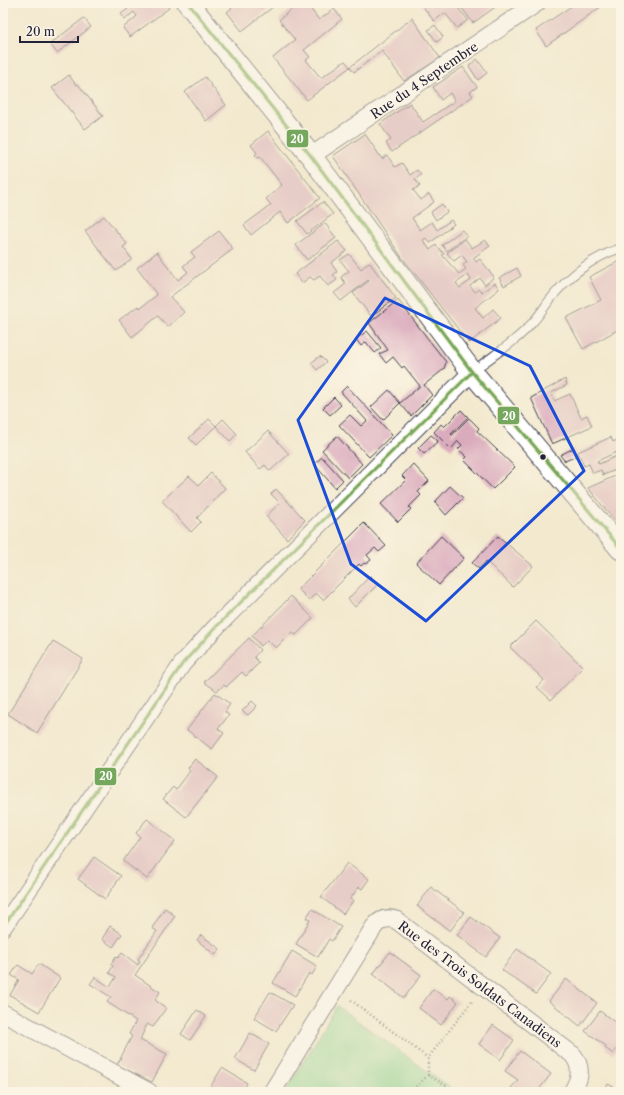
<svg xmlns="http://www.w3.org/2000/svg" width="624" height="1095" font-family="'Libre Caslon Text',serif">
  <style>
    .green { fill: #85d391; stroke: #547a66 }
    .building { fill: #daabbd; fill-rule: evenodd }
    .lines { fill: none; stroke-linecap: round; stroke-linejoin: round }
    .service-casing { stroke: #414051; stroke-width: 10 }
    .minor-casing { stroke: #414051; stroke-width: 19 }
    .tertiary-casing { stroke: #414051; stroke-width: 23 }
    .path { stroke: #414051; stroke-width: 2.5; stroke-dasharray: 1 3; stroke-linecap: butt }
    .service { stroke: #fff; stroke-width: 8 }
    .minor { stroke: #fff; stroke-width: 17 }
    .tertiary { stroke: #fff; stroke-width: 21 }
    .bus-1-casing { stroke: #fcf5e5; stroke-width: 6 }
    .bus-1 { stroke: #75a75c; stroke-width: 3 }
    .marked { fill: none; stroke: #1d4ed8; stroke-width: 3; stroke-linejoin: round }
    .bus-dot { fill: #22223b; stroke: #fcf5e5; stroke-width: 1.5 }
    .labels { text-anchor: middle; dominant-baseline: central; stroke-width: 3.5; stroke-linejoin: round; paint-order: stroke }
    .street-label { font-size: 13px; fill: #22223b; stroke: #fcf5e5 }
    .line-badge { stroke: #fcf5e5; stroke-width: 1.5 }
    .badge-label { font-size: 11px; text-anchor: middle; font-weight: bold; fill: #fff }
  </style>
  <rect width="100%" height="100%" fill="#fcf5e5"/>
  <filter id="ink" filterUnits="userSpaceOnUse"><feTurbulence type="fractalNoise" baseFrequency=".025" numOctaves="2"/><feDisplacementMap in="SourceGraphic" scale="8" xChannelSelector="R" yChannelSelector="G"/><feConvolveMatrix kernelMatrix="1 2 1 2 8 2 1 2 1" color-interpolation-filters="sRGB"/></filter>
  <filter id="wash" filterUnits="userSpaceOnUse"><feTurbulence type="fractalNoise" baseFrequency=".012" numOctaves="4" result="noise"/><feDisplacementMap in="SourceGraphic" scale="16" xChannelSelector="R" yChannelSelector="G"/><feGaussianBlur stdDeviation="0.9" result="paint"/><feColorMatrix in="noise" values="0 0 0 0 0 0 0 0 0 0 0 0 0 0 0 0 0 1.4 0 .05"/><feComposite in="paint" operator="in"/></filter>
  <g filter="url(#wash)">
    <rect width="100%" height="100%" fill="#f3e9cf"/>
    <polygon class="green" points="337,1006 456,1092 285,1092"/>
    <g id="blocks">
      <g class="building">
        <polygon points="127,3 165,3 169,8 130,37 123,28 137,16 134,12 125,19 121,14 128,9 127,8 129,6"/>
        <polygon points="238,3 247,3 248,5 256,3 260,8 267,3 278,3 242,31 227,12"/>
        <polygon points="299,3 306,3 319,20 334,9 342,19 304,50 310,57 306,60 321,78 345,61 350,67 307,100 273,58 295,40 279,20"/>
        <polygon points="454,3 468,20 457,28 445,13 434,21 421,4"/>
        <polygon points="456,3 501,3 473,23 461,7 459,8"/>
        <polygon points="576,3 606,3 546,46 536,30"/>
        <polygon points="616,3 621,3 621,17"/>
        <polygon points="84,18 91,27 57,53 50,44"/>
        <polygon points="412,18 440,58 404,81 382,51 354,72 350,67"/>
        <polygon points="435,25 443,37 437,42 428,30"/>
        <polygon points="477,59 487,73 478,80 469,66"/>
        <polygon points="463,67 477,87 470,92 473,96 392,152 386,143 391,140 380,124 410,103 423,122 455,101 450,93 441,100 433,87"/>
        <polygon points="69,75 76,85 78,84 103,116 85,129 52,88"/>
        <polygon points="205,77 226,105 206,121 185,92"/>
        <polygon points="268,131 320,198 288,223 280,212 251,235 244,225 271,205 266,199 282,185 260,157 258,158 255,155 257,153 251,145"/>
        <path d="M365 134 382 159 387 155 395 167 402 163 410 175 417 170 421 175 415 179 420 186 413 190 421 200 429 194 434 202 412 218 420 230 432 222 437 230 451 220 454 224 430 243 426 238 423 240 430 250 436 245 444 254 442 255 459 274 466 269 463 265 467 262 462 255 454 261 447 253 465 239 472 248 485 240 490 246 473 258 476 262 480 259 494 277 485 285 480 278 470 286 475 292 479 289 482 292 495 283 499 289 475 308 483 318 493 309 501 318 469 343 401 256 333 156ZM468 275 471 280 460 288 456 283Z"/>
        <polygon points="323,202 333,214 307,234 297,221"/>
        <polygon points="442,204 447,212 436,220 431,212"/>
        <polygon points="104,216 127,244 123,247 132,259 116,271 85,231"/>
        <polygon points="325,223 336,238 307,260 296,245"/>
        <polygon points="462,230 467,236 447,251 442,245"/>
        <polygon points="219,231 233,249 170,297 184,312 168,327 158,316 132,337 119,320 138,306 140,308 157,295 137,268 157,252 178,280 188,272 183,266 195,257 191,252"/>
        <polygon points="338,241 347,251 331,263 337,272 333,275 337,280 328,286 320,276 314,280 310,277 302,283 295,274"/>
        <polygon points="349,254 361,269 369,262 396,298 371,316 353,293 369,281 368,280 341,301 334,293 346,284 341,277 349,271 340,260"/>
        <polygon points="621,260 621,328 583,349 566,318 601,300 589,277"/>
        <polygon points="517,268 521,276 504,286 499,278"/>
        <polygon points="398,300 446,362 444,369 424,385 432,395 411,416 400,403 420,386 404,366 402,368 393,357 386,363 379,354 388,350 369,323"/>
        <polygon points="367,331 381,348 375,353 366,342 361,346 356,339"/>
        <polygon points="320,356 326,362 317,370 311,363"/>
        <polygon points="565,379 567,385 551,393 554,401 570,394 581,418 587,415 592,426 552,444 531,398"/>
        <polygon points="347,386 392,435 369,457 339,425 350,415 361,426 367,421 341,392"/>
        <polygon points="389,390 400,403 383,420 371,407"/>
        <polygon points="334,397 341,405 330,415 323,408"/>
        <polygon points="461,410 468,417 451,434 452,435 469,418 479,428 477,431 515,467 493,489 464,460 467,457 458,449 462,445 458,441 451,449 434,432 441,424 444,427"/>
        <polygon points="209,419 216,426 196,445 189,438"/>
        <polygon points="223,419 237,434 230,441 216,426"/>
        <polygon points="268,431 289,454 270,471 265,465 260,469 245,452"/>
        <polygon points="431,435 438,441 424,454 418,448"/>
        <polygon points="337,436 362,464 348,478 322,450"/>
        <polygon points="611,437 613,442 621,438 621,450 597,461 599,464 621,454 621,468 603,475 601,470 593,473 589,464 584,466 578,452"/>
        <polygon points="574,448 577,456 565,461 560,455"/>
        <polygon points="322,457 343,480 335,488 314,464"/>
        <polygon points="413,464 429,481 418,492 421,495 409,507 411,509 398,522 381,504 406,480 402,476"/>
        <polygon points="211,473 225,488 197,518 201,522 191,532 162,501 189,476 199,485"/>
        <polygon points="615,476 621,483 621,528 588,488"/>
        <polygon points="450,486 463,498 446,515 435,502"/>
        <polygon points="276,489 305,520 287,539 266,516 280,503 271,494"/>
        <polygon points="364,523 386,546 379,552 375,548 367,555 371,560 366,564 364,563 361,566 359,564 323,600 316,593 309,600 298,589"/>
        <polygon points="441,536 464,558 439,585 416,563"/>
        <polygon points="498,536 533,566 513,587 486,561 479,569 472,563"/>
        <polygon points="370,576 378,584 355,607 348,599"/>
        <polygon points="291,596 313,618 296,635 292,632 276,648 267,640 261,646 252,636"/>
        <polygon points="536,621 583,667 551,700 537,687 544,680 510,647"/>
        <polygon points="249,638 260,650 254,657 259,663 246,676 242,672 226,687 224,685 217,691 204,682"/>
        <polygon points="53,641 83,659 37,733 8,714"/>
        <polygon points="215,693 230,704 225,712 229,715 218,729 224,733 212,749 187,730"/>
        <polygon points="252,701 257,706 248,715 242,711"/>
        <polygon points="195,759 218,777 186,817 163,799 173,787 176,790 190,771 188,768"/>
        <polygon points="147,819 175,841 147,879 123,861 140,837 136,833"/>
        <polygon points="94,857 121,876 105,899 78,879"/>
        <polygon points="347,863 369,879 362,889 359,887 350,899 353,901 343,914 321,897"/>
        <polygon points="431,887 464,912 450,931 417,906"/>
        <polygon points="165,908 175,916 135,975 160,992 155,1000 166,1008 153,1027 147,1024 140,1040 167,1054 152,1082 117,1065 132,1036 129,1034 136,1021 107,1002 111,997 90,984 95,977 110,987 116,977 109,973 113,966 111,964 116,956 118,958 122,953 138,965 140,961 138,959 157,931 152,928"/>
        <polygon points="312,909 341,927 332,941 329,939 318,957 296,944 310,920 306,918"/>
        <polygon points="471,917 500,938 486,957 457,935"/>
        <polygon points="110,926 122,934 113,947 102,939"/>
        <polygon points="201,935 220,949 215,955 197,940"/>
        <polygon points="517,949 551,974 536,994 502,970"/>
        <polygon points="292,951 317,966 312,975 309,973 295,996 273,983"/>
        <polygon points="390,952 421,975 404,998 373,974"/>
        <polygon points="39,964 60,978 39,1012 10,995 19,980 11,975 18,965 32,974"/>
        <polygon points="566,979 597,1003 580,1026 549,1001"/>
        <polygon points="433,989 448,999 450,996 458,1002 441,1025 419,1008"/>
        <polygon points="270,992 293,1005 276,1031 254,1018"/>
        <polygon points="197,1010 206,1016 190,1040 181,1034"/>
        <polygon points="600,1011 621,1027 621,1043 613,1054 605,1048 606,1046 585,1031"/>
        <polygon points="493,1025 514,1040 500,1060 479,1044"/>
        <polygon points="250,1033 269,1044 254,1070 235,1059"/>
        <polygon points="520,1051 551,1074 537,1092 529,1089 527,1092 516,1092 511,1088 518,1080 505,1071"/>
        <polygon points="222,1068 247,1083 242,1092 207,1092"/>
        <polygon points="608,1084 621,1091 621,1092 603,1092"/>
      </g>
    </g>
  </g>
  <g filter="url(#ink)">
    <use href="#blocks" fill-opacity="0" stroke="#414051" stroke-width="1"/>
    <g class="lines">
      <g class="service-casing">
        <path id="service" d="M473 371C492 356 516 342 532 323 538 317 543 309 549 301 568 276 591 258 621 248"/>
      </g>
      <g class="minor-casing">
        <g id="minor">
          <polyline points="311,156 537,3"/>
          <polyline points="3,927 183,663 217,626 472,372"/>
          <polyline points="3,1013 149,1092"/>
          <path d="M272 1092 374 927C380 919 387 917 396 920L573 1055C583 1068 580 1079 572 1092"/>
        </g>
      </g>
      <g class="tertiary-casing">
        <polyline id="tertiary" points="188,3 311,156 472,372 621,549"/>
      </g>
      <g class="path">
        <polyline points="351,1000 428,1058"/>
        <polyline points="428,1075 457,1092"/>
        <polyline points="410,1092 428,1075 428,1058 473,1000"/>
      </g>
      <use href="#service" class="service"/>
      <use href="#minor" class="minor"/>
      <use href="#tertiary" class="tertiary"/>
      <g class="bus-1-casing">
        <g id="bus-1">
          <polyline points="188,3 311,156 472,372 621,549"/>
          <polyline points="3,927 183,663 217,626 472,372"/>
        </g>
      </g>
      <use href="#bus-1" class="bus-1"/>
    </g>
  </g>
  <path d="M0 0H624V1095H0ZM385 298 530 366 584 471 426 621 351 564 298 420Z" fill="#f3e9cf" fill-opacity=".55" fill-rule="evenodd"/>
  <path class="marked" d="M385 298 530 366 584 471 426 621 351 564 298 420Z"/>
  <circle class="bus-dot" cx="543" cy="457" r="3.5"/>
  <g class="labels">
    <g class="street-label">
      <text transform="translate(424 80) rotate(-34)">Rue du 4 Septembre</text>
      <text transform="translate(480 984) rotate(37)">Rue des Trois Soldats Canadiens</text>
    </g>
  </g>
  <g class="line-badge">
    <rect x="286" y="129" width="23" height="19" rx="4" fill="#75a75c"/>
    <rect x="497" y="406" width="23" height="19" rx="4" fill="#75a75c"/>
    <rect x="94" y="767" width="23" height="19" rx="4" fill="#75a75c"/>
  </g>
  <g class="badge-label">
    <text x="297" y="143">20</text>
    <text x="509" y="420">20</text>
    <text x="106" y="780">20</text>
  </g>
  <rect width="624" height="1095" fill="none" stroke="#fcf5e5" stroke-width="16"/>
  <path d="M20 36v6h58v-6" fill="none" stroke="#22223b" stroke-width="2"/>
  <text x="26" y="36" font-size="12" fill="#22223b" stroke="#fcf5e5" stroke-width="3" paint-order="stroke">20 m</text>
</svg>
